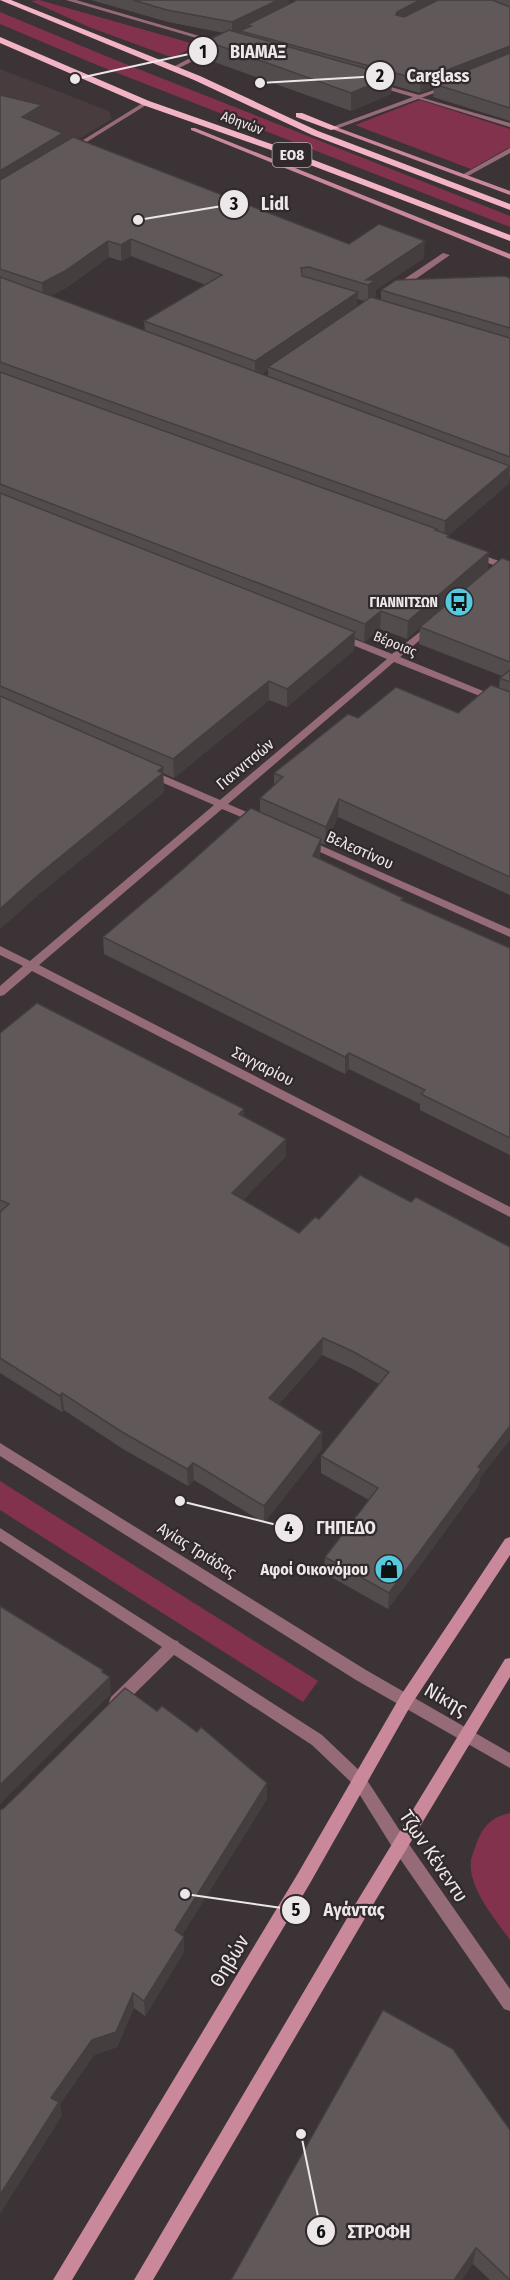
<svg xmlns="http://www.w3.org/2000/svg" width="510" height="2280" font-family="'Fira Sans Condensed',sans-serif">
  <style>
    .built { fill: #493c3e }
    .green { fill: #83324e }
    .lines { fill: none; stroke-linecap: round; stroke-linejoin: round }
    .service { fill: #956b77; fill-rule: evenodd }
    .pedestrian { fill: #956b77; fill-rule: evenodd }
    .minor { fill: #956b77; fill-rule: evenodd }
    .tertiary { fill: #956b77; fill-rule: evenodd }
    .secondary { fill: #ca889b; fill-rule: evenodd }
    .trunk { fill: #f2b4c5; fill-rule: evenodd }
    .wall { fill: #534c4d; fill-rule: evenodd }
    .shaded-wall { fill: #443e3f }
    .building { fill: #61585a; stroke: #443e3f; stroke-width: 1.5 }
    .labels { text-anchor: middle; dominant-baseline: central; stroke-width: 4.5; stroke-linejoin: round; paint-order: stroke }
    .far-street-label { font-size: 14px; fill: #ece7e8; stroke: #31292b }
    .far-poi-label { font-size: 14px; font-weight: bold; fill: #ece7e8; stroke: #31292b; text-anchor: end }
    .shield { fill: #31292b; stroke: #b4aeaf; stroke-width: 1.5 }
    .shield-label { font-size: 15px; font-weight: bold; fill: #ece7e8 }
    .street-label { font-size: 16px; fill: #ece7e8; stroke: #31292b }
    .poi-label { font-size: 16px; font-weight: bold; fill: #ece7e8; stroke: #31292b; text-anchor: end }
    .near-street-label { font-size: 20px; fill: #ece7e8; stroke: #31292b }
    .leader { fill: none; stroke: #ece7e8; stroke-width: 2 }
    .callout-dot { fill: #ece7e8; stroke: #31292b; stroke-width: 2 }
    .mark-label { font-size: 18px; text-anchor: middle; font-weight: bold; fill: #111 }
    .callout-label { font-size: 18px; text-anchor: middle; font-weight: bold; fill: #ece7e8; stroke: #31292b; stroke-width: 4.5; stroke-linejoin: round; paint-order: stroke }
  </style>
  <rect width="100%" height="100%" fill="#3b3335"/>
  <polygon class="built" points="0,69 109,111 112,119 0,186"/>
  <g class="green">
    <polygon points="39,0 198,45 174,57 168,56 89,27 31,1"/>
    <polygon points="0,12 113,59 510,216 510,227 97,65 0,24"/>
    <polygon points="420,100 510,129 510,147 471,169 355,125"/>
    <polygon points="0,1481 318,1681 303,1702 0,1510"/>
    <path d="M510 1813V1940C496 1920 467 1887 471 1860 472 1855 475 1848 477 1842 484 1825 492 1817 510 1813Z"/>
  </g>
  <g class="lines">
    <polygon class="service" points="443,253 450,255 400,290 394,290 394,286"/>
    <g class="pedestrian">
      <polygon points="416,96 510,123 510,127 416,98"/>
      <polygon points="510,148 510,153 466,177 460,176"/>
    </g>
    <g class="minor">
      <polygon points="66,0 76,0 227,44 175,70 171,70 171,68 217,44"/>
      <polygon points="377,83 419,95 446,86 451,87 336,129 332,129 332,127 413,97 375,86 375,84"/>
      <polygon points="146,101 149,103 148,104 72,151 67,150"/>
      <polygon points="474,552 510,565 510,571 471,557 470,555"/>
      <polygon points="431,623 436,626 434,628 400,657 510,702 510,708 394,662 228,804 261,818 262,820 261,822 253,822 222,809 39,965 510,1207 510,1217 32,971 4,995 0,996 0,986 23,966 0,955 0,946 30,961 214,805 145,775 145,771 153,771 220,800 387,659 338,639 338,635 344,635 392,654"/>
      <polygon points="306,839 510,929 510,937 302,844 301,842"/>
      <polygon points="173,1640 178,1641 180,1646 178,1651 121,1707 116,1709 111,1707 109,1702 111,1697 168,1641"/>
    </g>
    <g class="tertiary">
      <polygon points="0,1443 366,1670 510,1753 510,1768 356,1680 0,1456"/>
      <polygon points="0,1528 322,1735 363,1774 406,1840 510,1989 510,2011 504,2009 394,1850 353,1784 312,1745 0,1541"/>
    </g>
    <g class="secondary">
      <polygon points="332,127 336,127 510,191 510,195 332,129"/>
      <polygon points="191,128 195,128 510,254 510,259 191,130"/>
      <polygon points="510,1537 510,1555 411,1705 309,1885 72,2280 53,2280 297,1875 401,1695 505,1539"/>
      <polygon points="510,1658 510,1677 368,1913 153,2280 134,2280 356,1903 505,1659"/>
    </g>
    <g class="trunk">
      <polygon points="0,0 11,0 200,76 318,131 510,204 510,210 312,135 194,80"/>
      <polygon points="0,37 149,101 277,146 510,235 510,241 271,150 143,105 0,43"/>
      <polygon points="296,113 302,113 339,128 331,130 296,117"/>
    </g>
  </g>
  <g class="wall">
    <polygon points="91,0 289,0 289,4 295,1 293,0 510,0 510,121 433,97 434,87 420,93 392,85 391,94 351,111 206,59 206,41 224,33 168,22"/>
    <path d="M0 95 43 121 39 123 63 133V142L349 244 424 258 376 290V296L373 298 381 300V290L510 278V474L508 484 449 535V538L488 570 510 561V895L338 817 325 845 321 843 320 855 319 859 403 898 402 900 510 948V1155L420 1110V1104L349 1069 345 1074 104 954 103 937 260 812V798L274 785V773L358 718 458 713 499 688 500 678 502 676 419 644 420 627 407 639 380 629 364 642 355 638 354 650 287 707 269 700 174 778 163 773 164 792 39 894 0 929ZM131 256 206 285 144 321 145 331 50 296 66 288 109 257 121 261ZM357 299 365 301 357 306ZM268 370V376L261 374Z"/>
    <polygon points="0,1033 244,1109 244,1117 286,1156 243,1200 480,1478 479,1485 388,1609 324,1573 325,1557 369,1500 321,1473 321,1456 379,1384 351,1368 322,1355 279,1404 322,1432 322,1449 264,1523 194,1480 188,1486 123,1449 64,1410 62,1412 0,1373"/>
    <polygon points="267,1799 182,1935 184,1937 184,1952 145,2016 134,2008 117,2047 94,2055 60,2104 62,2116 0,1810"/>
    <polygon points="383,2010 510,2280 490,2280 473,2264"/>
  </g>
  <g class="shaded-wall">
    <polygon points="278,0 289,0 289,7 247,25 247,27 232,35 232,22"/>
    <polygon points="420,0 444,0 396,24 396,15 397,12"/>
    <polygon points="510,46 510,58 434,84 434,87 420,93 421,80"/>
    <polygon points="392,76 391,94 351,111 351,93"/>
    <polygon points="42,105 43,121 23,133 22,117"/>
    <polygon points="63,133 64,148 0,187 0,171"/>
    <polygon points="131,239 131,256 121,261 121,245"/>
    <polygon points="108,241 109,257 66,288 43,300 42,283"/>
    <polygon points="425,241 424,258 376,290 376,296 368,302 368,285 366,280"/>
    <polygon points="358,292 357,309 268,367 268,370 255,378 255,361"/>
    <polygon points="510,466 508,484 444,539 445,521"/>
    <polygon points="489,552 488,570 407,639 408,621"/>
    <polygon points="381,611 380,629 364,642 365,624"/>
    <polygon points="355,632 354,650 287,707 287,689"/>
    <polygon points="269,681 269,700 174,778 173,759"/>
    <polygon points="163,767 164,792 39,894 0,929 0,909"/>
    <polygon points="339,799 338,817 325,845 326,827"/>
    <polygon points="321,839 320,855 312,872 313,856"/>
    <polygon points="349,1053 349,1069 345,1074 345,1057"/>
    <polygon points="244,1109 244,1126 239,1114"/>
    <polygon points="286,1139 286,1156 232,1211 232,1193"/>
    <polygon points="323,1338 322,1355 269,1415 269,1398"/>
    <polygon points="62,1393 64,1410 62,1412 60,1396"/>
    <polygon points="510,1426 510,1440 480,1478 479,1485 388,1609 389,1593 478,1467"/>
    <polygon points="322,1432 322,1449 264,1523 264,1506"/>
    <polygon points="193,1463 194,1480 188,1486 187,1469"/>
    <polygon points="103,1670 105,1682 110,1677 111,1694 0,1804 0,1785"/>
    <polygon points="267,1783 267,1799 176,1945 175,1930"/>
    <polygon points="184,1937 184,1952 145,2016 144,2001"/>
    <polygon points="133,1993 134,2008 117,2047 94,2055 60,2104 62,2116 0,2214 0,2195 51,2098 92,2040"/>
    <polygon points="476,2248 473,2264 462,2280 454,2280"/>
  </g>
  <g class="building">
    <polygon points="133,0 278,0 232,22 167,10"/>
    <polygon points="297,0 420,0 397,12 396,15 404,17 438,0 492,0 510,7 510,46 421,80 240,31 251,26 247,25"/>
    <polygon points="229,30 392,76 351,93 206,41"/>
    <polygon points="510,53 510,108 434,84"/>
    <polygon points="0,95 42,105 22,117 63,133 0,171"/>
    <polygon points="73,137 349,244 379,224 425,241 366,280 376,280 368,285 309,267 301,268 302,276 358,292 255,361 144,321 222,275 131,239 121,245 108,241 65,271 42,283 0,269 0,180"/>
    <polygon points="505,276 510,278 510,328 381,290 396,280"/>
    <polygon points="0,277 510,466 445,521 0,362"/>
    <polygon points="371,297 510,338 510,457 268,367"/>
    <polygon points="0,372 437,529 435,530 449,535 447,537 489,552 408,621 381,611 365,624 0,484"/>
    <polygon points="0,493 355,632 287,689 269,681 173,759 0,686"/>
    <polygon points="502,558 510,561 510,662 420,627"/>
    <polygon points="510,670 510,682 500,678"/>
    <polygon points="491,685 510,692 510,877 339,799 326,827 260,798 283,777 274,773 348,714 358,718 396,687 458,713"/>
    <polygon points="0,696 163,767 158,771 163,773 38,875 0,909"/>
    <polygon points="251,808 321,839 313,856 403,898 401,900 510,948 510,1138 421,1094 425,1090 349,1053 345,1057 103,937 183,869"/>
    <polygon points="37,1003 244,1109 239,1114 286,1139 232,1193 299,1233 315,1217 319,1219 360,1175 411,1202 416,1197 510,1247 510,1426 478,1467 481,1469 389,1593 325,1557 378,1488 321,1456 389,1372 352,1351 323,1338 269,1398 322,1432 264,1506 193,1463 187,1469 122,1432 62,1393 60,1396 0,1358 0,1212 9,1204 0,1200 0,1033"/>
    <polygon points="0,1606 103,1670 102,1672 110,1677 0,1785"/>
    <polygon points="125,1688 157,1711 162,1706 197,1732 201,1727 267,1783 175,1930 184,1937 144,2001 133,1993 116,2032 92,2040 51,2098 59,2102 0,2195 0,1810 4,1808"/>
    <polygon points="383,2010 453,2049 510,2130 510,2280 476,2248 454,2280 231,2280"/>
  </g>
  <defs>
    <g id="bus-disc" transform="scale(1.5)"><circle r="9.5" fill="#55cadf" stroke="#31292b"/><path d="M-5-6H5V4H4V6H2V4H-2V6H-4V4H-5ZM-3.5-4V0h7V-4ZM-3.5 1.2v1.5H-2V1.2ZM2 1.2v1.5H3.5V1.2Z" fill="#111"/></g>
    <g id="shop-disc" transform="scale(1.5)"><circle r="9.5" fill="#55cadf" stroke="#31292b"/><path d="M-5-2.5h2.3a2.7 3.5 0 0 1 5.4 0H5L5.5 6h-11ZM-1.5-2.5h3a1.5 2.3 0 0 0-3 0Z" fill="#111"/></g>
  </defs>
  <g fill-rule="evenodd">
    <use href="#bus-disc" x="459" y="602"/>
    <use href="#shop-disc" x="389" y="1569"/>
  </g>
  <g class="labels">
    <g class="far-street-label">
      <text transform="translate(242 123) rotate(20)">Αθηνών</text>
      <text transform="translate(395 644) rotate(22)">Βέροιας</text>
    </g>
    <g class="far-poi-label">
      <text x="438" y="602">ΓΙΑΝΝΙΤΣΩΝ</text>
    </g>
    <rect class="shield" x="272.5" y="143" width="39" height="24" rx="4.5"/>
    <g class="shield-label">
      <text x="292" y="155">ΕΟ8</text>
    </g>
    <g class="street-label">
      <text transform="translate(245 764) rotate(-40)">Γιαννιτσών</text>
      <text transform="translate(360 850) rotate(24)">Βελεστίνου</text>
      <text transform="translate(263 1066) rotate(27)">Σαγγαρίου</text>
      <text transform="translate(197 1550) rotate(32)">Αγίας Τριάδας</text>
    </g>
    <g class="poi-label">
      <text x="368" y="1569">Αφοί Οικονόμου</text>
    </g>
    <g class="near-street-label">
      <text transform="translate(446 1699) rotate(30)">Νίκης</text>
      <text transform="translate(434 1856) rotate(56)">Τζων Κένεντυ</text>
      <text transform="translate(229 1961) rotate(-59)">Θηβών</text>
    </g>
  </g>
  <path class="leader" d="M75 79L203 51M260 83L380 76M138 220L234 204M180 1501L289 1528M185 1894L296 1910M301 2134L321 2231"/>
  <g class="callout-dot">
    <circle cx="75" cy="79" r="6"/>
    <circle cx="260" cy="83" r="6"/>
    <circle cx="138" cy="220" r="6"/>
    <circle cx="180" cy="1501" r="6"/>
    <circle cx="185" cy="1894" r="6"/>
    <circle cx="301" cy="2134" r="6"/>
    <circle cx="203" cy="51" r="15"/>
    <circle cx="380" cy="76" r="15"/>
    <circle cx="234" cy="204" r="15"/>
    <circle cx="289" cy="1528" r="15"/>
    <circle cx="296" cy="1910" r="15"/>
    <circle cx="321" cy="2231" r="15"/>
  </g>
  <g class="mark-label">
    <text x="203" y="58">1</text>
    <text x="380" y="82">2</text>
    <text x="234" y="210">3</text>
    <text x="289" y="1534">4</text>
    <text x="296" y="1916">5</text>
    <text x="321" y="2238">6</text>
  </g>
  <g class="callout-label">
    <text x="258" y="58">ΒΙΑΜΑΞ</text>
    <text x="438" y="82">Carglass</text>
    <text x="275" y="210">Lidl</text>
    <text x="346" y="1534">ΓΗΠΕΔΟ</text>
    <text x="354" y="1916">Αγάντας</text>
    <text x="379" y="2238">ΣΤΡΟΦΗ</text>
  </g>
</svg>
